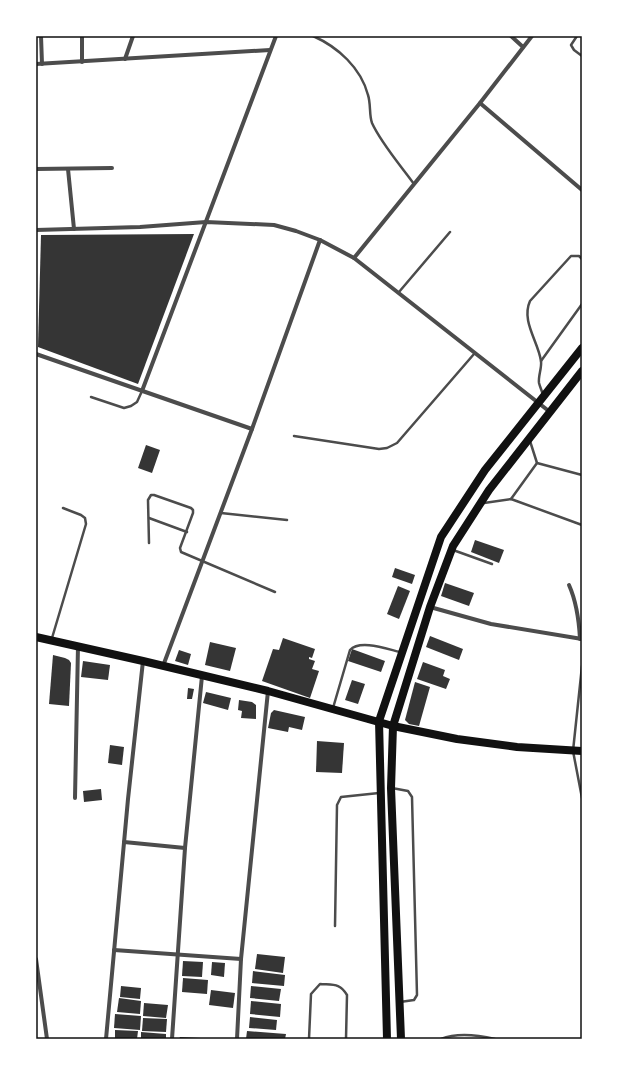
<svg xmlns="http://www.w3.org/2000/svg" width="618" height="1075" font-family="'Titillium Web',sans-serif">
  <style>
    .building { fill: #353535 }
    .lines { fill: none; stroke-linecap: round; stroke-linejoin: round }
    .service { stroke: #4c4c4c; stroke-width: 2.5 }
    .minor { stroke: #4c4c4c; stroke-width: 4 }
    .secondary { stroke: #111; stroke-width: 8 }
    .neatline { fill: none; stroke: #111; stroke-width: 1.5 }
  </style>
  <rect width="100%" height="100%" fill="#fff"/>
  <g class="building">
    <polygon points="194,234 138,384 38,347 41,235"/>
    <polygon points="146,445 160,450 152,473 138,468"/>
    <polygon points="475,540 504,550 499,563 471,552"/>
    <polygon points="395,568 415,575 412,584 392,577"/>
    <polygon points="445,583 474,593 469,606 441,596"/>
    <polygon points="398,586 410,591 399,619 387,614"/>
    <polygon points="430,636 463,649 459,660 426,647"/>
    <polygon points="283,638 315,649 312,658 309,657 309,659 315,661 312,669 319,671 310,698 262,681 273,649 279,650"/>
    <polygon points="210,642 236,648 230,671 205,665"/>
    <polygon points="352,649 385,661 381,672 348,661"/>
    <polygon points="179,650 191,654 188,665 175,661"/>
    <polygon points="53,655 65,658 69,660 71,663 69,706 49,704"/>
    <polygon points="83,661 110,665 108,680 81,677"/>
    <polygon points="423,662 445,670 443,676 450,679 446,689 417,679"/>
    <polygon points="352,680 365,684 358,704 345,700"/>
    <polygon points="415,682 430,687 419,726 409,724 405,720"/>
    <polygon points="188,688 194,689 192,699 187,699"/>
    <polygon points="206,692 231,698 228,710 203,703"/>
    <polygon points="239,700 252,702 256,705 256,719 241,718 242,711 238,710"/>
    <polygon points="274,710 305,717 302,730 289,727 288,732 268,728 271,713"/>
    <polygon points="317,741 344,743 342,773 316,772"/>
    <polygon points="110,745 124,747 122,765 108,763"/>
    <polygon points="101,789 102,800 84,802 83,791"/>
    <polygon points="257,954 285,957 283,973 255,969"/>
    <polygon points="183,961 203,962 202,977 182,976"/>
    <polygon points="212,962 225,963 224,977 211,975"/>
    <polygon points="253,971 285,975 284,986 252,983"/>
    <polygon points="183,978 208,980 207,994 182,992"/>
    <polygon points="121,986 141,988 140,999 120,997"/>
    <polygon points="251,986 281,989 279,1001 250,998"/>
    <polygon points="211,990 235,993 233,1008 209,1005"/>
    <polygon points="119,998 141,1001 140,1014 117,1012"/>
    <polygon points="251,1001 281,1004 280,1017 250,1014"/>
    <polygon points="144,1003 168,1005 166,1018 143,1016"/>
    <polygon points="115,1014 141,1016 140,1030 114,1028"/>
    <polygon points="250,1017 277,1020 276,1030 249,1028"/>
    <polygon points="143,1018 167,1019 166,1032 142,1031"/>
    <polygon points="115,1030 138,1031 137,1039 115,1039"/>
    <polygon points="247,1031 286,1034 285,1039 246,1039"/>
    <polygon points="141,1032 166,1034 166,1039 141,1039"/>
    <polygon points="180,1037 201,1038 201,1039 179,1039"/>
  </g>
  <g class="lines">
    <g class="service">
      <path d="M313 36C338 47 361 68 368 95 371 104 369 115 372 123 381 143 401 166 414 184"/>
      <polyline points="577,36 571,45 574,50 582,56"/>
      <polyline points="399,292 450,232"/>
      <polyline points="541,361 582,304"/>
      <path d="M543 395C542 391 540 387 539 383 538 376 542 368 541 361 538 341 521 321 530 301L571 256H579L582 259"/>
      <polyline points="91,397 124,408 131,406 137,402 142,391"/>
      <polyline points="294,436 379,449 387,448 397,443 474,354"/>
      <polyline points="530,441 537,463 582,475"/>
      <polyline points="511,499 537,463"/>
      <polyline points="484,503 511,499 582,525"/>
      <polyline points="221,513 287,520"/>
      <polyline points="149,518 187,532"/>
      <polyline points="149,543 148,500 151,495 154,495 191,508 193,510 193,513 180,548 181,552 275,592"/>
      <polyline points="453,550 492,564"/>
      <polyline points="52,638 86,524 85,518 81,515 63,508"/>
      <polyline points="582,666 573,751 582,798"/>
      <path d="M333 708 350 650C360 639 387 649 400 652"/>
      <polyline points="392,788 408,791 412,797 417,995 414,1000 400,1002"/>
      <polyline points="335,926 337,805 341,797 379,793"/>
      <path d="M309 1039 311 994 320 984C334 985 340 983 347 995L346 1039"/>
      <path d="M441 1039C458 1032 478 1035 495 1039"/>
    </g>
    <g class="minor">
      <polyline points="41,36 42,64"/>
      <polyline points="511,36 523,47"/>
      <polyline points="125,59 133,36"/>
      <polyline points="82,62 82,36"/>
      <polyline points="36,64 270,50"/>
      <polyline points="480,103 582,190"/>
      <polyline points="36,169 112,168"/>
      <polyline points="68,169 74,229"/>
      <polyline points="36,230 140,227 206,222 274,225 296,231 320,240 354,258 550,412"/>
      <polyline points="354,258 480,103 532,36"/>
      <polyline points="36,354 252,429"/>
      <polyline points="142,391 276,36"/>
      <path d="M569 585C577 603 579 620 580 639"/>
      <polyline points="430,607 491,624 582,639"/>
      <polyline points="163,666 252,429 320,240"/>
      <polyline points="75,798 78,646"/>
      <polyline points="124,842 185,848"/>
      <polyline points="114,950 241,959"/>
      <polyline points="36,959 47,1039"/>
      <polyline points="106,1039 128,799 143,661"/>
      <polyline points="172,1039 185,848 202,676"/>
      <polyline points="237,1039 241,959 268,691"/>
    </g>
    <g class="secondary">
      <polyline points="36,637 143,661 268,691 393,726 457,739 517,747 582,751"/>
      <polyline points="387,1039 379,721 441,537 485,470 582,348"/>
      <polyline points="401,1039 391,788 393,726 430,607 453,546 489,490 582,371"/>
    </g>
  </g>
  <rect width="618" height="1075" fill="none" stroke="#ffffff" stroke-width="74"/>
  <rect x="37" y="37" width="544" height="1001" class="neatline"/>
</svg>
